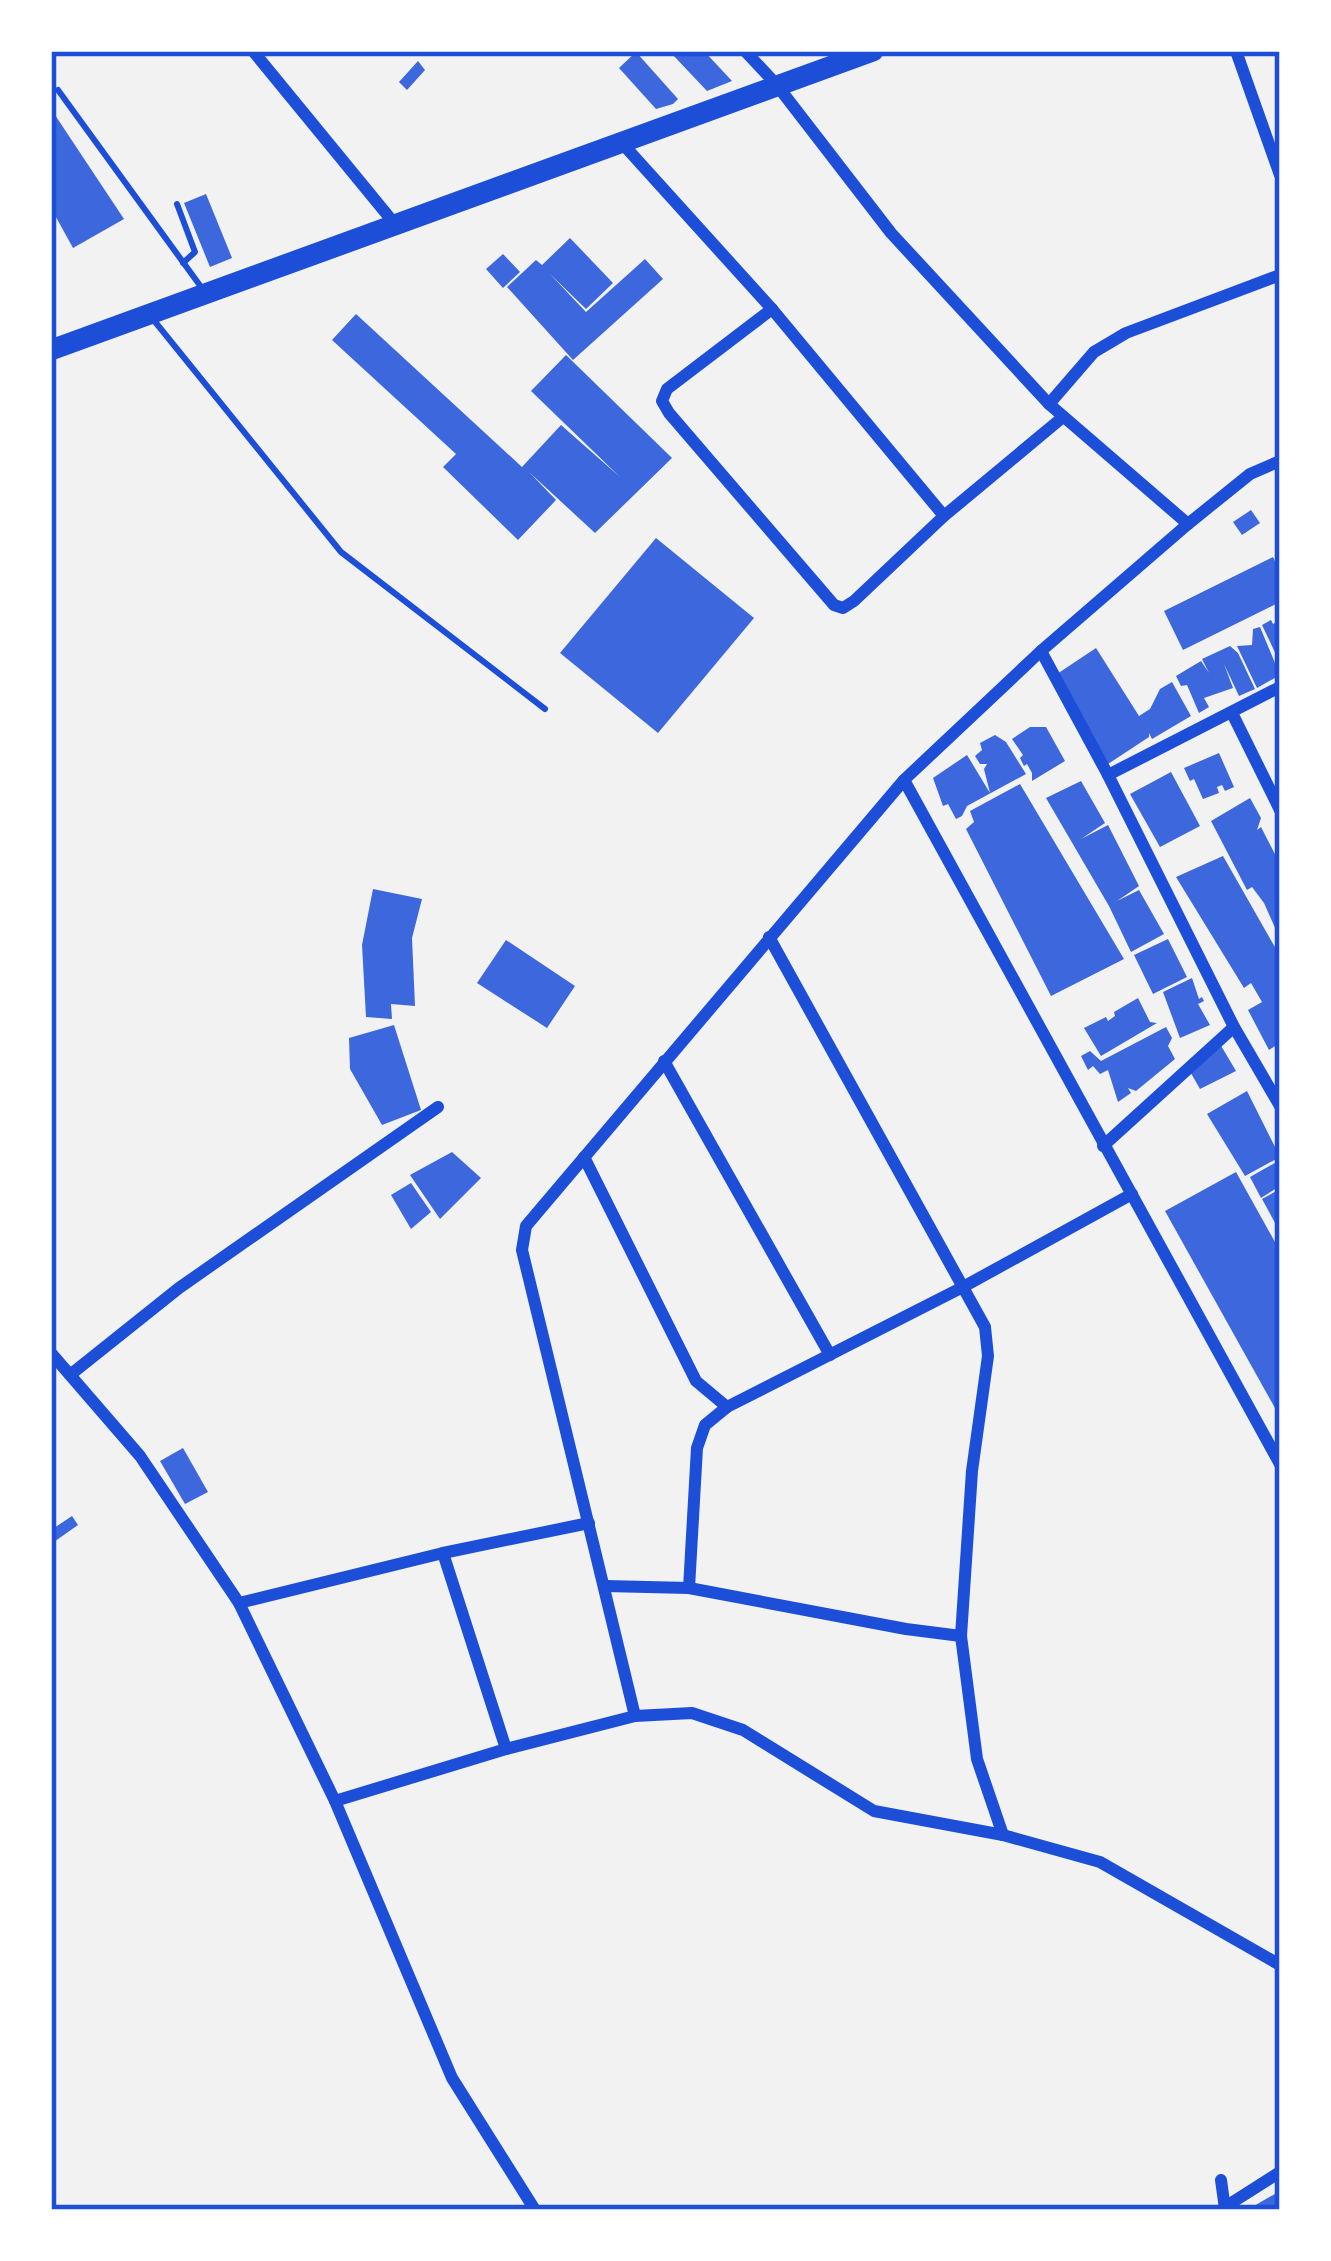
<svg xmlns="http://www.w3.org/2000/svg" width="1331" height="2261" font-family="Lato,sans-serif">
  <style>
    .building { fill: #3d67dc }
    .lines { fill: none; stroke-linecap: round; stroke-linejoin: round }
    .service { stroke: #1d4ed8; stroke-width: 6 }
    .minor { stroke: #1d4ed8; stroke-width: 12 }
    .primary { stroke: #1d4ed8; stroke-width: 21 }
    .neatline { fill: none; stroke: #1d4ed8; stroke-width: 4.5 }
  </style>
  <rect width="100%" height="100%" fill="#f2f2f2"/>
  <g class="building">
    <polygon points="675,51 704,51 732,81 707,91 672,54"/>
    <polygon points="636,52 678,99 673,104 656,109 619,68"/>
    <polygon points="418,61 425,70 407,90 399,82"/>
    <polygon points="51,109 124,219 73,248 51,208"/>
    <polygon points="206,194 232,258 210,267 184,203"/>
    <polygon points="570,238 613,283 586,309 550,274 586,312 645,259 663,279 573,360 507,287 536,260 542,265"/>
    <polygon points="503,254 520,272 503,288 486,269"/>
    <polygon points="356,314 522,467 561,425 620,477 531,391 566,355 672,458 595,533 529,472 556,500 518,540 443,467 456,454 332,340"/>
    <polygon points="1251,510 1260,523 1242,535 1233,522"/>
    <polygon points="656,538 754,618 658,733 560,653"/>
    <polygon points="1273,557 1280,572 1280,602 1183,650 1164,611"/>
    <polygon points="1271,620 1273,624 1280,620 1280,663 1262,625"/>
    <polygon points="1260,627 1280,675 1257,688 1237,646 1252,645 1253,629"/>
    <polygon points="1230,646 1238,653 1255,689 1239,696 1224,664 1233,688 1204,698 1209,707 1199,713 1187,685 1181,686 1176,676 1201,661 1209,673 1202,659"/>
    <polygon points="1096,648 1139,716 1150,709 1160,689 1172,682 1191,716 1152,739 1149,733 1149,737 1108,764 1054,676"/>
    <polygon points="1030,727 1046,727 1065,761 1032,781 1032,773 1027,764 1024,766 1020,758 1023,755 1012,739"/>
    <polygon points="995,735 1006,742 1026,774 967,806 962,816 956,819 948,804 943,806 933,778 967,755 990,793 984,769 987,764 980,764 975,756 982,750 980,743"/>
    <polygon points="1219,753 1234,787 1225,791 1222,785 1217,787 1219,793 1203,799 1194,779 1190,781 1184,768"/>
    <polygon points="1171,772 1200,826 1160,847 1130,794"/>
    <polygon points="1081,781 1105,823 1081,839 1108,825 1139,886 1117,901 1139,890 1164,934 1131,952 1109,906 1046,798"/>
    <polygon points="1020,784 1124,959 1051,996 966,829 974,822 970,811"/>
    <polygon points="1250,798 1261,818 1257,830 1261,827 1280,864 1280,939 1264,903 1252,887 1247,890 1211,821"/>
    <polygon points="1223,856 1280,956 1280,1043 1269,1050 1248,1010 1262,1002 1251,983 1244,988 1176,877"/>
    <polygon points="373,889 422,899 412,938 415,1006 391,1004 392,1019 366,1017 362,945"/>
    <polygon points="1168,939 1187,977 1153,994 1134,955"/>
    <polygon points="506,940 575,986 547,1028 477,983"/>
    <polygon points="1192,978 1199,999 1202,997 1204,1001 1198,1004 1210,1025 1180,1038 1163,992"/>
    <polygon points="1138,998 1150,1022 1157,1023 1101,1056 1084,1028 1106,1017 1108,1021 1115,1016 1114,1012"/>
    <polygon points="394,1025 421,1110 382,1125 350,1069 349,1038"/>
    <polygon points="1166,1027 1172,1038 1168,1046 1175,1059 1136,1091 1128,1088 1131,1093 1118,1102 1108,1070 1100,1074 1093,1066 1088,1070 1081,1056 1090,1051 1101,1061"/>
    <polygon points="1220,1044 1236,1071 1200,1089 1188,1068"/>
    <polygon points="1247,1091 1280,1157 1245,1176 1207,1114"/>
    <polygon points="452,1152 481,1178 440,1219 410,1175"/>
    <polygon points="1280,1160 1280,1186 1261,1198 1250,1177"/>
    <polygon points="1236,1172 1280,1251 1280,1417 1165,1211"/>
    <polygon points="411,1183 431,1212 411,1229 391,1195"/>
    <polygon points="1280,1189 1280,1232 1262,1199"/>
    <polygon points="183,1448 208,1492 185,1504 160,1461"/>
    <polygon points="72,1516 78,1525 51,1544 51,1530"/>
    <polygon points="1280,2191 1280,2210 1247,2210"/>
  </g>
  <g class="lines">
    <g class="service">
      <polyline points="58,90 204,291"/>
      <polyline points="177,204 195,252 183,263"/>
      <polyline points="152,318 341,552 545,709"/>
    </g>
    <g class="minor">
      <polyline points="253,51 394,223"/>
      <polyline points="745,51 776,84 891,233 1049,404 1188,524"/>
      <polyline points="1236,51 1280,175"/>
      <polyline points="621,142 772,309 944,516"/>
      <polyline points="772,309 667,389 662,401 669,413 834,605 843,608 854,601 944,516 1063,417"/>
      <polyline points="1049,404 1094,352 1126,333 1280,275"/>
      <polyline points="1041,651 1108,775 1234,1027 1280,1106"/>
      <polyline points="1232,713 1280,810"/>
      <polyline points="1108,775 1280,687"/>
      <polyline points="904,780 1280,1464"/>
      <polyline points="769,937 985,1327 988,1356 972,1471 961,1636 977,1759 1003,1835"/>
      <polyline points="664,1061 830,1355"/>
      <polyline points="1103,1146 1234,1027"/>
      <polyline points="584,1157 696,1381 727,1407"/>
      <polyline points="51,1353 140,1456 239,1603 335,1801 452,2078 535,2210"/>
      <polyline points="70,1375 179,1288 438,1107"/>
      <polyline points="443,1553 506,1749"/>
      <polyline points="605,1586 689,1588 906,1629 961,1636"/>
      <polyline points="689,1588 697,1448 705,1425 727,1407 963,1287 1132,1194"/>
      <polyline points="239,1603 443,1553 589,1523"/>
      <polyline points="635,1716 522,1250 526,1226 904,780 1041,651 1188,524 1250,474 1280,461"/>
      <polyline points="335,1801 506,1749 635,1716 692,1713 743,1730 874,1811 1003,1835 1100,1862 1280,1965"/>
      <polyline points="1221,2180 1225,2209"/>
      <polyline points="1225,2207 1280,2172"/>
    </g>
    <polyline class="primary" points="51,350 873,51"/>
  </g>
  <rect width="1331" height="2261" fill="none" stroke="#ffffff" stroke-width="108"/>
  <rect x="54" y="54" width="1223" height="2153" class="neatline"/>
</svg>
